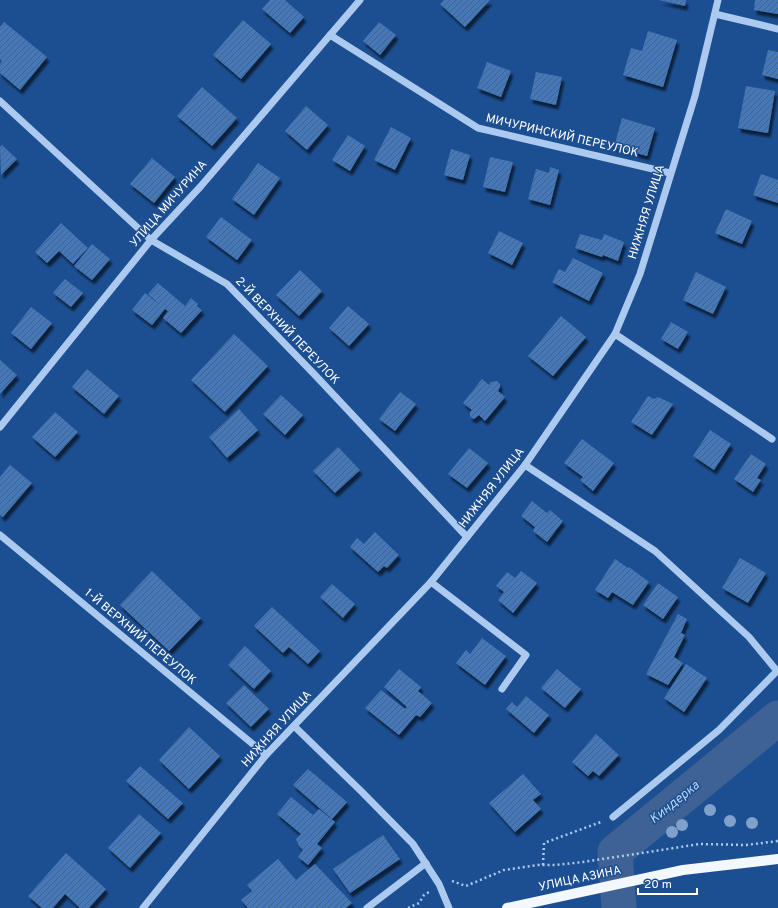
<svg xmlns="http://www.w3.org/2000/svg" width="778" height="908" font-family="Overpass,sans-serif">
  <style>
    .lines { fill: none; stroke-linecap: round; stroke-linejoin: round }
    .river { stroke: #3d6293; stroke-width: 35 }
    .building { fill: url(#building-hatch); filter: url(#shadow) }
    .path { stroke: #accaef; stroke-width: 2.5; stroke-dasharray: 2 3; stroke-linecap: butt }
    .minor { stroke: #accaef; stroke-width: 7 }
    .major { stroke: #f3f8ff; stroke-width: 10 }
    .tree { fill: #80a1cb }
    .labels { text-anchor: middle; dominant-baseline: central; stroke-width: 3; stroke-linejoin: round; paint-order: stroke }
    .street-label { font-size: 12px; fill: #fff; stroke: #1c4f92 }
    .water-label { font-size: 13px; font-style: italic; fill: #b8d4f5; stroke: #1c4f92 }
  </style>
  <defs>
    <pattern id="building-hatch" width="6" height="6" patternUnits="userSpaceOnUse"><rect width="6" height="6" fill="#4478b9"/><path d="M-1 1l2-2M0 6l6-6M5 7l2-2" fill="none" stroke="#486282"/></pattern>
    <filter id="shadow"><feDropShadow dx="2.5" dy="4.5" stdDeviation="1" flood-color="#0009"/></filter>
  </defs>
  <rect width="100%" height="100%" fill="#1c4f92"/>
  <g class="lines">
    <polyline class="river" points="619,908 615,852 778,718"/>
  </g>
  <g class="building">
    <polygon points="270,0 285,0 304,17 290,33 262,9"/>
    <polygon points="444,0 490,0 465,27 440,4"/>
    <polygon points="659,0 686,0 685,6"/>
    <polygon points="755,0 778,0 778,14 754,10"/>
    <polygon points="243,20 271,44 241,79 213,55"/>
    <polygon points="4,22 47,57 20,90 0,73 0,64 2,61 0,59 0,27"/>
    <polygon points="379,22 396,35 380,55 363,41"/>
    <polygon points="648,31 677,40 663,87 623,75 631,48 642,51"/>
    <polygon points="768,50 778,52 778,79 762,75"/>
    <polygon points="487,62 511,71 501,97 477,88"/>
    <polygon points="536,72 562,77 556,105 530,99"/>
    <polygon points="746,86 775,91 768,133 738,128"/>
    <polygon points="202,87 237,118 212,146 177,116"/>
    <polygon points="306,106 328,125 307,150 285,131"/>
    <polygon points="622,118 655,128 647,156 614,147"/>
    <polygon points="391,127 411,138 395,170 374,160"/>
    <polygon points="348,135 365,146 350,171 332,160"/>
    <polygon points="2,145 17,159 1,175 0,147"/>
    <polygon points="451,149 470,155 463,180 444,175"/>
    <polygon points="490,157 513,162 505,192 483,187"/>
    <polygon points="152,158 175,177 154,203 130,184"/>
    <polygon points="258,163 280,178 254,215 232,199"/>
    <polygon points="550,167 559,170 550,205 528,199 536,169 549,173"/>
    <polygon points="761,174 778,180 778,203 753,195"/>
    <polygon points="726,209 752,221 742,244 715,233"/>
    <polygon points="221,217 252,240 237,260 206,237"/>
    <polygon points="61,223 88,248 73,264 59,251 47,263 35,252"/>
    <polygon points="499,231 523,243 512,265 488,253"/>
    <polygon points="580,234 602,240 604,234 624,242 618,261 603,255 602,257 575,248"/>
    <polygon points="92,244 110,259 92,280 74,266"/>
    <polygon points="573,258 603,273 589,301 552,282 559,269 565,272"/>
    <polygon points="300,270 322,291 299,316 276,295"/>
    <polygon points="696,272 726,287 713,314 683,300"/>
    <polygon points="65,279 83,293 71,307 53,293"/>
    <polygon points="158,283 185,306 191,298 198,304 197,306 202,310 181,333 163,318 168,311 165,309 152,325 132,310 145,293 160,305 148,294"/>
    <polygon points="348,306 369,324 349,346 329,328"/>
    <polygon points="31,307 52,323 31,349 11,333"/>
    <polygon points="561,316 586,337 553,376 528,356"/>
    <polygon points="671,322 688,332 678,349 661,339"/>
    <polygon points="234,334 268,366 225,412 191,380"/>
    <polygon points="0,360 17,375 0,394"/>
    <polygon points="87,369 119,396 104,414 72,387"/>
    <polygon points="482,379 489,385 491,382 497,381 500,384 500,387 498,391 505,397 485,421 479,415 474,419 470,417 470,412 472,410 463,403"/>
    <polygon points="400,392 416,404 395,431 379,419"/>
    <polygon points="281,395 303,415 285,435 263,414"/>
    <polygon points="648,396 654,399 658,397 673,404 652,435 631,422"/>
    <polygon points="239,409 258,430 227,458 209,437"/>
    <polygon points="55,412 78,432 55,457 32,437"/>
    <polygon points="710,430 731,444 714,470 693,456"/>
    <polygon points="582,439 614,463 593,491 580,480 583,477 564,463"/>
    <polygon points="338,447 360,470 335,493 313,471"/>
    <polygon points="469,448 488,463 467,488 448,474"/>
    <polygon points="751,454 766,464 757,478 761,480 753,492 734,479"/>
    <polygon points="10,465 32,483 3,517 0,515 0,477"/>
    <polygon points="532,501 547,513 550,510 563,521 547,542 533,531 535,527 521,516"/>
    <polygon points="375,532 399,555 387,568 384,566 378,572 350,547 357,538 364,544"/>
    <polygon points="740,558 766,573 748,603 722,588"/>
    <polygon points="615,559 628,568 629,567 649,582 633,605 612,592 608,598 595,590"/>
    <polygon points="152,571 201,618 169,651 120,605"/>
    <polygon points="521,571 537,583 513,613 498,600 504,592 496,586 507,572 515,578"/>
    <polygon points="658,583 678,597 663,619 643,605"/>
    <polygon points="332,584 355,604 343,618 320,597"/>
    <polygon points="272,607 320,651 308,664 289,647 283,653 254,626"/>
    <polygon points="678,614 687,619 681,633 685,635 674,657 683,663 668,685 646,674"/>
    <polygon points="482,638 506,656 485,685 456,663 466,650 470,654"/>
    <polygon points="245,646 271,671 254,689 228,665"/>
    <polygon points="686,664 707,678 684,712 664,698"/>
    <polygon points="399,669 421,687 418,691 432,703 420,717 416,715 399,735 365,708 381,690 405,709 407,707 384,687"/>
    <polygon points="557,669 581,689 565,708 541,688"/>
    <polygon points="244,685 269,709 251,727 226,703"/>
    <polygon points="526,696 549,715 534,733 506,709 512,702 517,707"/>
    <polygon points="189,727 220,756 189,789 159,760"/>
    <polygon points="596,734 619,755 599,776 593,771 588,776 572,762"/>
    <polygon points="140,766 183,803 168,819 126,781"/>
    <polygon points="308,769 347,802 332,819 293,785"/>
    <polygon points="523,774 541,794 533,800 541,809 515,832 489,803"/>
    <polygon points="291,797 313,815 319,809 335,822 317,844 322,848 308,865 298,857 303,850 299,846 296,839 301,834 277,814"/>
    <polygon points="139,814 161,833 130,868 108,848"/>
    <polygon points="383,835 400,859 350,893 333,869"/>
    <polygon points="66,853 106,889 89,908 80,908 65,894 53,908 42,908 28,896"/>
    <polygon points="278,859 296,880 315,864 352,903 346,908 248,908 241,900 252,891 247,885"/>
  </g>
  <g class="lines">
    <g class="path">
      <polyline points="543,865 544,843 601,822"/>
      <polyline points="452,881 466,886 504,870 538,865 555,865 583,862 700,844 746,845 778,841"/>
      <polyline points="408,908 419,903 424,895 429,892"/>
    </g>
    <g class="minor">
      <polyline points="715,14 778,29"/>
      <polyline points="330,35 478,128 670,173"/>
      <polyline points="0,101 151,240 227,284 315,375 467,537"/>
      <polyline points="615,334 772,439"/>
      <polyline points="0,427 151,240 201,186 360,0"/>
      <polyline points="525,465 655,551 749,637 777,671 719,730 613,817"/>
      <polyline points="0,535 266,755"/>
      <polyline points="431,582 526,655 502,689"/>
      <polyline points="294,726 362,792 413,844 439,884 449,908"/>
      <polyline points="143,908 266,755 431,582 525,465 615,334 640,274 695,96 718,0"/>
      <polyline points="367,908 426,863"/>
    </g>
    <polyline class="major" points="507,908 683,870 778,859"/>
  </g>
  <g class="tree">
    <circle cx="710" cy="810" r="6"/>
    <circle cx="730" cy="821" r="6"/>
    <circle cx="752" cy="823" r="6"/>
    <circle cx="682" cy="825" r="6"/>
    <circle cx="672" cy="832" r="6"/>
  </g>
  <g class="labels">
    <g class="street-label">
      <text transform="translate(562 136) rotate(13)">МИЧУРИНСКИЙ ПЕРЕУЛОК</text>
      <text transform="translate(169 204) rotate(-49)">УЛИЦА МИЧУРИНА</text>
      <text transform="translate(647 212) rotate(-73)">НИЖНЯЯ УЛИЦА</text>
      <text transform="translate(287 331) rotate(46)">2-Й ВЕРХНИЙ ПЕРЕУЛОК</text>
      <text transform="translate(492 488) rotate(-52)">НИЖНЯЯ УЛИЦА</text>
      <text transform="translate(140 637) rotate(40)">1-Й ВЕРХНИЙ ПЕРЕУЛОК</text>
      <text transform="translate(277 729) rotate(-48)">НИЖНЯЯ УЛИЦА</text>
      <text transform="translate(580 879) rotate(-12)">УЛИЦА АЗИНА</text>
    </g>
    <g class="water-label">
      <text transform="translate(675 803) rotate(-39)">Киндерка</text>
    </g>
  </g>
  <path d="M638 888v6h59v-6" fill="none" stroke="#ffffff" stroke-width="2"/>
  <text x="644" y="888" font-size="12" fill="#ffffff" stroke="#1c4f92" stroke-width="3" paint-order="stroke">20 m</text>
</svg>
